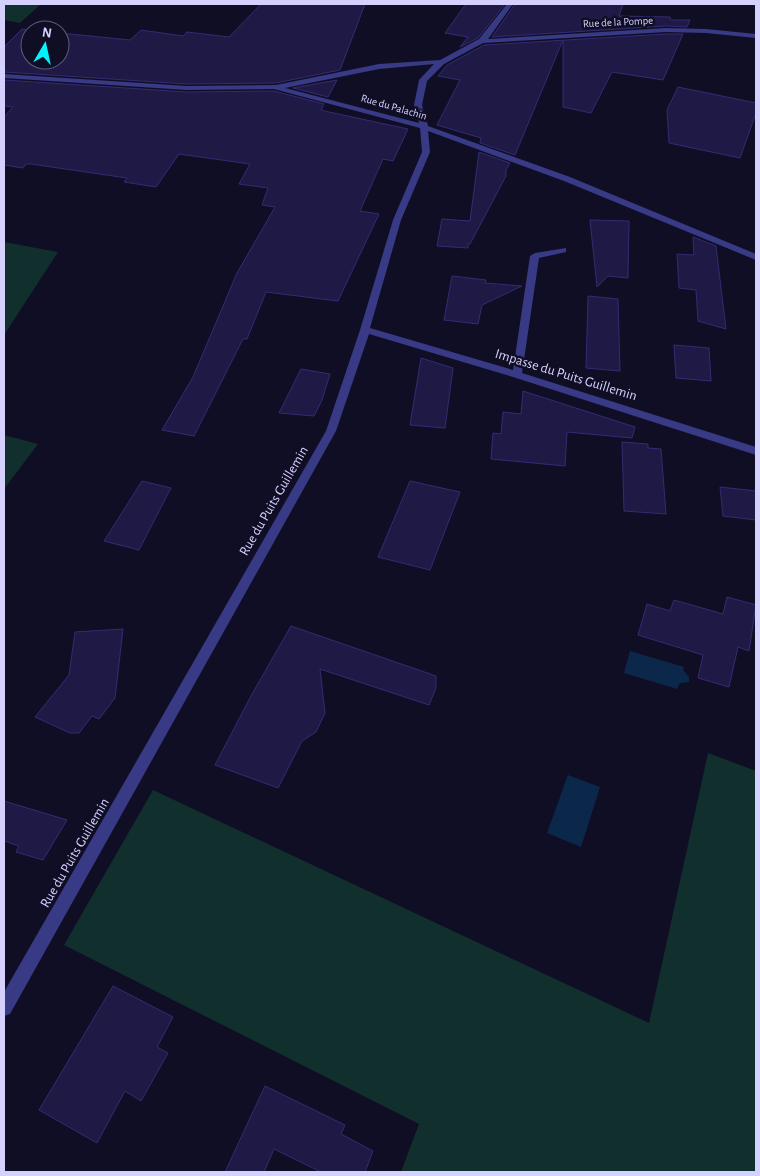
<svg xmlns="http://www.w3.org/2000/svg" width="760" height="1176" font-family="'Alegreya Sans',sans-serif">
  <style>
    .green { fill: #112f2c }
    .water { fill: #0b284b }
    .building { fill: #1f1946; stroke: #342b73 }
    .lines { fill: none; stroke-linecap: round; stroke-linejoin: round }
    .minor { fill: #383a85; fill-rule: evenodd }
    .labels { text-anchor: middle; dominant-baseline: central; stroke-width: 5; stroke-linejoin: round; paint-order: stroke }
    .far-street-label { font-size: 11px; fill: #d4d1ff; stroke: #100e25 }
    .street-label { font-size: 14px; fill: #d4d1ff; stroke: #100e25 }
  </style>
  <rect width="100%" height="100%" fill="#100e25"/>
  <g class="green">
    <polygon points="4,4 41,4 20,23 4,20"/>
    <polygon points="4,242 58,252 4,335"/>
    <polygon points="4,435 38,444 4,489"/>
    <polygon points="708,753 756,771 756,1172 401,1172 419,1124 64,945 153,790 649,1023"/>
  </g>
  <g class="water">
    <polygon points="630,651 684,667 683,670 689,677 689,682 680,683 677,689 624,673"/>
    <polygon points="568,775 600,787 581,847 547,833"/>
  </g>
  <g class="building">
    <polygon points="261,4 365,4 340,70 276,83 187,84 4,72 4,47 22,29 30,30 30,60 60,60 60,33 130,40 141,30 183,36 187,32 229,37"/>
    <polygon points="466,4 505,4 478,38 460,47 468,37 445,33"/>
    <polygon points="515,4 623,4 619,16 670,17 671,20 690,20 687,27 666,26 492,37"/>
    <polygon points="666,34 683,34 663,80 612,72 591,113 563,107 563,40 515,155 480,143 481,138 437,125 460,80 438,76 447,65 484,45"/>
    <polygon points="4,80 187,92 274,91 324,104 321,110 329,112 408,129 393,161 383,159 360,211 379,214 338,301 266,292 247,339 243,339 194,436 162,430 193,377 237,273 275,207 262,205 268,188 239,184 250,164 179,154 156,187 124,182 127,178 31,164 26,164 23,168 4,165 4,117 13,107 4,106"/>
    <polygon points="337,80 328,97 293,88"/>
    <polygon points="678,87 756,103 756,113 740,158 669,143 667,110"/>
    <polygon points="479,152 510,163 506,170 506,176 470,244 468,244 468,248 437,246 442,219 470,221"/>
    <polygon points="590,220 629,221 628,278 608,276 597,287"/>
    <polygon points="693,237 716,246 726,329 698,321 696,290 679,288 677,254 694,255"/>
    <polygon points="452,276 486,280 485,283 522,286 482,305 478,324 444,320"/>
    <polygon points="588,296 618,299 620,371 586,368"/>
    <polygon points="674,345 709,348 711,381 676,378"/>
    <polygon points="421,358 453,368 445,428 410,425"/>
    <polygon points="301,369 330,374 322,400 314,416 279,413"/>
    <polygon points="523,391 635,427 632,438 567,432 565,466 491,459 493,433 501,434 503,412 521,414"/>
    <polygon points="622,442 648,444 648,448 661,449 666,514 624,511"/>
    <polygon points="142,481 171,488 139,550 104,541"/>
    <polygon points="410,481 460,492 430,570 378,557"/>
    <polygon points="720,487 756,491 756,520 723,516"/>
    <polygon points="727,597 756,605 749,651 738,647 729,687 698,678 703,655 638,635 647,604 670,611 674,600 723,614"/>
    <polygon points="291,626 436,676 436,688 429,705 320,669 325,713 316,732 302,741 278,788 215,765 252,694"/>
    <polygon points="123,629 115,698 99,719 92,716 79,733 70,733 35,717 69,675 75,632"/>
    <polygon points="4,801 67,820 43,860 16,852 19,846 4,841"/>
    <polygon points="113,986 173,1017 157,1047 168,1053 141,1101 125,1091 97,1143 39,1110"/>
    <polygon points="265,1086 345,1125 341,1134 373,1151 365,1172 321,1172 274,1149 264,1172 225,1172"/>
  </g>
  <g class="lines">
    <path class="minor" d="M507 4H513L488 39 666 28 706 29 756 34V38L706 33 666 32 483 43 444 64 427 81 422 105 428 126 570 177 756 254V260L564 181 428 131 430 152 401 220 370 328 513 370 530 256 535 253 566 248V252L539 258 522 373 756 447V455L513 377 369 334 336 431 10 1014 4 1016V992L326 431 360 330 393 220 422 152 420 128 274 89 187 90 4 78V74L187 86 276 85 379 64 440 60 479 39ZM434 64 419 80 414 105 419 123 285 88 379 69Z"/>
  </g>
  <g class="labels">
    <g class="far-street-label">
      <text transform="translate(618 22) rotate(-3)">Rue de la Pompe</text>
      <text transform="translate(394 107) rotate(16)">Rue du Palachin</text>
    </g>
    <g class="street-label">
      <text transform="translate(566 375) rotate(17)">Impasse du Puits Guillemin</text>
      <text transform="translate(274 501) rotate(-60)">Rue du Puits Guillemin</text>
      <text transform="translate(75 853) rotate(-60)">Rue du Puits Guillemin</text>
    </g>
  </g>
  <rect width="760" height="1176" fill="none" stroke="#d4d1ff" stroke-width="10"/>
  <g transform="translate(45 45) rotate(9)"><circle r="24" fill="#100e25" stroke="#5e5c7c"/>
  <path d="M0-4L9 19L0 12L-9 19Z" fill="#00f4fc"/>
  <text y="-8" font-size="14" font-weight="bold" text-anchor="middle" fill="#d4d1ff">N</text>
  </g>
</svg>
